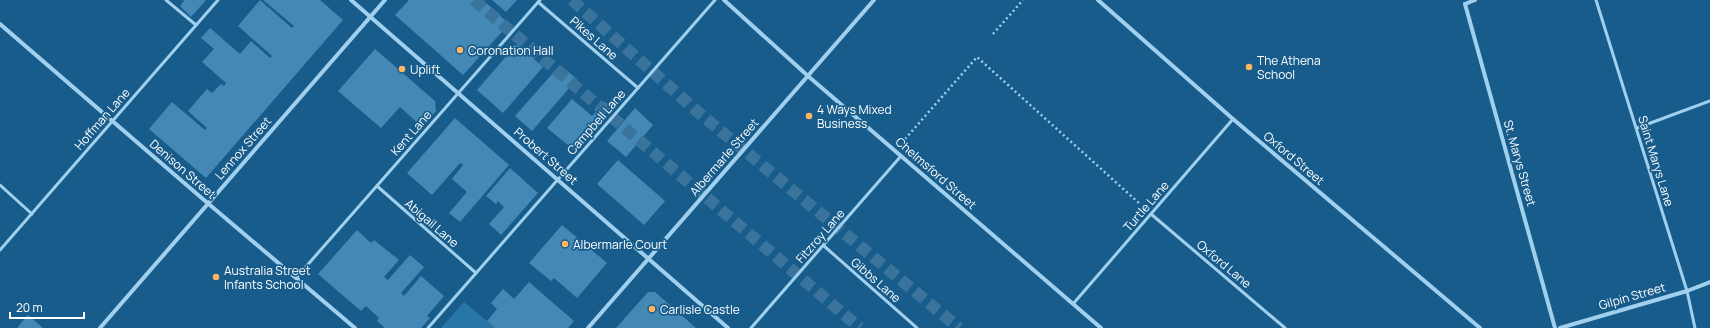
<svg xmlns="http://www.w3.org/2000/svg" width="1710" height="328" font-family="Manrope,sans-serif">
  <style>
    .green { fill: #2776a7 }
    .building { fill: #4489b5 }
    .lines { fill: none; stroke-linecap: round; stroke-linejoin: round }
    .motorway-tunnel { stroke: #3a749c; stroke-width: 12; stroke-dasharray: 12 6; stroke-linecap: butt }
    .path { stroke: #a1d0ee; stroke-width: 2.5; stroke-dasharray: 2 3; stroke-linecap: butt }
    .service { stroke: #a1d0ee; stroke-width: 3 }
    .minor { stroke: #a1d0ee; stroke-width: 4 }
    .poi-dot { fill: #ffb65e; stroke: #175c8b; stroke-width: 1.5 }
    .labels { text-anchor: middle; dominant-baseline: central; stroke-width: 3.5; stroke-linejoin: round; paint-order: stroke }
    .street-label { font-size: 12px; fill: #fff; stroke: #175c8b }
    .poi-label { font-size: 12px; fill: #fff; stroke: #175c8b; text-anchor: start }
  </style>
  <rect width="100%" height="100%" fill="#175c8b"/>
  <polygon class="green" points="464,302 495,328 441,328"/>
  <g class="building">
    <polygon points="183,0 206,0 191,17 180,6 184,1"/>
    <polygon points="260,0 292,28 294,26 263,0 320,0 343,20 206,178 149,129 172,102 205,130 207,128 188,111 207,89 212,93 221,84 224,86 226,83 202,62 214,49 201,38 210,28 240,54 251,41 270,58 272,56 238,26"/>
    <polygon points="409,0 483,0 509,24 463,75 395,15"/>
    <polygon points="492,0 517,0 506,12"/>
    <polygon points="517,44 543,67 503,113 477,90"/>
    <polygon points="375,49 435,101 436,111 422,127 400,107 381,128 338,91"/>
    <polygon points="560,65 577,79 532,131 515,116"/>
    <polygon points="572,99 592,116 605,102 611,107 574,150 547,128"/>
    <polygon points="635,108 653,125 626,157 607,141"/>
    <polygon points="455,118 509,165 460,222 449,213 467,192 452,179 463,165 460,163 432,195 407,173"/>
    <polygon points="618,160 665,201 644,225 597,184"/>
    <polygon points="510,168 538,193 501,235 489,224 504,207 498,201 496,204 486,196"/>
    <polygon points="562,225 607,263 577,298 554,278 551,281 529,263"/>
    <polygon points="357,230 371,243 374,240 399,260 384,277 388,280 410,255 424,267 401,293 404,296 421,276 444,296 427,316 430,318 421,328 385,328 377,321 379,318 366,306 361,311 318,274"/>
    <polygon points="529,282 574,321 568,328 495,328 487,321 497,309 491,303 503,289 514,299"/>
    <polygon points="648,292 655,292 696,328 616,328"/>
    <polygon points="28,315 43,328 17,328"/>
  </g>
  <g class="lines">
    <g class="motorway-tunnel">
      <polyline points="474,0 860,328"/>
      <polyline points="572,0 699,113 959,328"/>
    </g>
    <g class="path">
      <polyline points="993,34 1023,0"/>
      <polyline points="905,139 977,57 1140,204"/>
    </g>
    <g class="service">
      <polyline points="166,0 196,25"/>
      <polyline points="1596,0 1687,291 1695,328"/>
      <polyline points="538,2 638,88"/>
      <polyline points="1637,128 1710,101"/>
      <polyline points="0,185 32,214"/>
      <polyline points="377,186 476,273"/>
      <polyline points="1151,214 1285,328"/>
      <polyline points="824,246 917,328"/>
      <polyline points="0,250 218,0"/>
      <polyline points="296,278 540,0"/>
      <polyline points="1073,304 1233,119"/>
      <polyline points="428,328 715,0"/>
      <polyline points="751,328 901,156"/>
    </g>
    <g class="minor">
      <polyline points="351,0 728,328"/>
      <polyline points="724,0 808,76 1101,328"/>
      <polyline points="1098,0 1233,119 1480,328"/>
      <polyline points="1465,4 1555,328"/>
      <polyline points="1465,4 1475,0"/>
      <polyline points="0,24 197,194 355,328"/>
      <polyline points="100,328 385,0"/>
      <polyline points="588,328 874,0"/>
      <polyline points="1560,328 1687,291 1710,282"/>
    </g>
  </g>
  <g class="poi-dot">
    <circle cx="460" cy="50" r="4"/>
    <circle cx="1249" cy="67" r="4"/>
    <circle cx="402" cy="69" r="4"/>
    <circle cx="809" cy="116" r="4"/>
    <circle cx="565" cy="244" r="4"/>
    <circle cx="216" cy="277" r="4"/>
    <circle cx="652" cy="309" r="4"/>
  </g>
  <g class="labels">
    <g class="street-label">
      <text transform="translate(594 38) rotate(41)">Pikes Lane</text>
      <text transform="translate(102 119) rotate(-49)">Hoffman Lane</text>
      <text transform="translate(596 122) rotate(-49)">Campbell Lane</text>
      <text transform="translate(411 133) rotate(-49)">Kent Lane</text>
      <text transform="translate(243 148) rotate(-49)">Lennox Street</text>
      <text transform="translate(546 156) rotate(41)">Probert Street</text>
      <text transform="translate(724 157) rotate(-49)">Albermarle Street</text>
      <text transform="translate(1294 158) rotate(40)">Oxford Street</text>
      <text transform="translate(1656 161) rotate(73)">Saint Marys Lane</text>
      <text transform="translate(1520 163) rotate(74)">St. Marys Street</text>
      <text transform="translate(183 169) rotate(41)">Denison Street</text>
      <text transform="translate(936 173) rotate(41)">Chelmsford Street</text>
      <text transform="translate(1146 206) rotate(-49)">Turtle Lane</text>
      <text transform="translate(432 223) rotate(41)">Abigail Lane</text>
      <text transform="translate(820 236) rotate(-49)">Fitzroy Lane</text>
      <text transform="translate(1224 264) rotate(40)">Oxford Lane</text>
      <text transform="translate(876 280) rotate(41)">Gibbs Lane</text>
      <text transform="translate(1632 296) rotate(-16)">Gilpin Street</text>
    </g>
    <g class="poi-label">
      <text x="468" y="50">Coronation Hall</text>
      <text x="1257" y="60">The Athena<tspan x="1257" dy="14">School</tspan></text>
      <text x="410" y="69">Uplift</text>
      <text x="817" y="109">4 Ways Mixed<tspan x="817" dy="14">Business</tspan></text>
      <text x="573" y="244">Albermarle Court</text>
      <text x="224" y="270">Australia Street<tspan x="224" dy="14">Infants School</tspan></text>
      <text x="660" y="309">Carlisle Castle</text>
    </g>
  </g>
  <path d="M10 312v6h74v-6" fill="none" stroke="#ffffff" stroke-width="2"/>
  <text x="16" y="312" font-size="12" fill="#ffffff" stroke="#175c8b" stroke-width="3" paint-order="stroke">20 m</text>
</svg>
